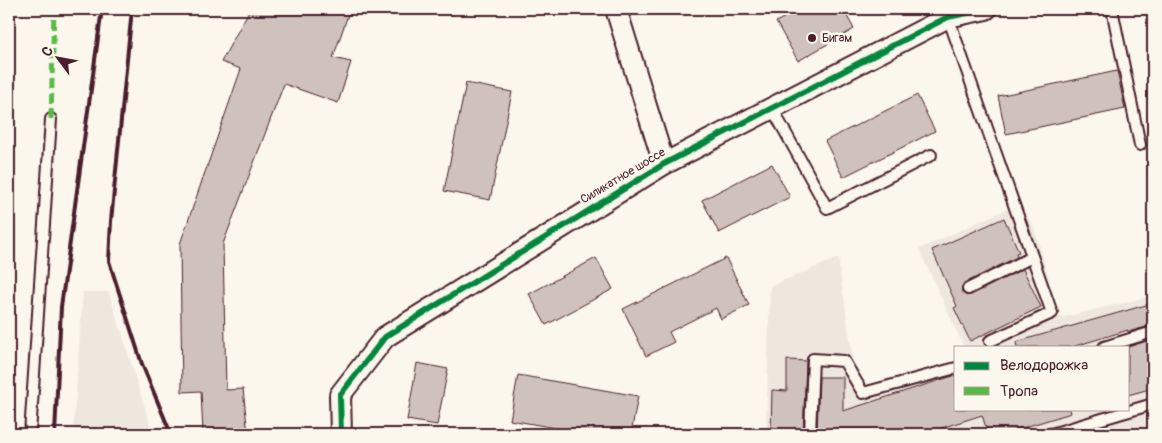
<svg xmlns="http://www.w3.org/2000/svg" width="1162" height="443" font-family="Pangolin,sans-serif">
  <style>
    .built { fill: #eee7de }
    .building { fill: #cfc2bc; stroke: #4a1f2b }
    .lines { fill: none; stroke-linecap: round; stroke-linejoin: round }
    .lane-casing { stroke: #4a1f2b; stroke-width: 14 }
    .street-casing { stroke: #4a1f2b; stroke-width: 24 }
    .lane { stroke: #fbf7ec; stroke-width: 10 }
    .street { stroke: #fbf7ec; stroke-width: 20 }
    .rail { stroke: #4a1f2b; stroke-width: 4 }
    .quiet { stroke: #58b947; stroke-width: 5; stroke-dasharray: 10 5; stroke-linecap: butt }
    .cycleway-casing { stroke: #fbf7ec; stroke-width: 9 }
    .cycleway { stroke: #00873e; stroke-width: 6 }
    .poi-dot { fill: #4a1f2b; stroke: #fbf7ec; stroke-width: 2 }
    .labels { text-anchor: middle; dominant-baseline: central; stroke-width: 5; stroke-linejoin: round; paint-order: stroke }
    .poi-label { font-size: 12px; fill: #4a1f2b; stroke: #fbf7ec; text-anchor: start }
    .street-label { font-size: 12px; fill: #4a1f2b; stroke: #fbf7ec }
  </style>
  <rect width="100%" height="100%" fill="#fbf7ec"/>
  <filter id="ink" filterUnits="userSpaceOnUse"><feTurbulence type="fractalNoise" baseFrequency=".02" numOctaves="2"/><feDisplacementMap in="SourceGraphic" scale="10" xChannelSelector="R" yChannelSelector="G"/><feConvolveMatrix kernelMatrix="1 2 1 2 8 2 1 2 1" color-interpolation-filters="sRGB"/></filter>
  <g filter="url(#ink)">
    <g class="built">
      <polygon points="1018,204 1034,227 1060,318 1153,296 1153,434 766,434 770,286 838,258 857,388 956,362 956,409 1128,409 1128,347 964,347 919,249"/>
      <polygon points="83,292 109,292 153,434 73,434"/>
    </g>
    <g class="building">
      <polygon points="250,9 350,9 333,58 351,62 338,103 284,84 223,244 226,390 243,389 248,434 203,434 201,391 182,392 180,244 241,69 221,62"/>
      <polygon points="799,9 843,9 854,29 798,61 776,22"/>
      <polygon points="1117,71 1125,109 1006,134 998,96"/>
      <polygon points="466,83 512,92 490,200 444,191"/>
      <polygon points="917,95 935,131 843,177 825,141"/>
      <polygon points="772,164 790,197 719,233 702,200"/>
      <polygon points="1004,218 1019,252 1016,253 1017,257 965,283 962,286 962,292 965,295 971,295 1023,269 1041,307 970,341 954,308 957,306 932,250"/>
      <polygon points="596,258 613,289 546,325 529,294"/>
      <polygon points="726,258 749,305 721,319 716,308 669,332 674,342 646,356 623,309"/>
      <polygon points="1153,303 1153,325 1128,332 1128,330 1072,347 1017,347 1016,342"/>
      <polygon points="1153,339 1153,388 1128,395 1128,347"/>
      <polygon points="787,360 806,361 803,434 771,434 772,390 787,391"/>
      <polygon points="417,363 448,369 437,425 407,420"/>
      <polygon points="518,375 638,396 631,434 590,434 510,420"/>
      <polygon points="956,375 956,409 1070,409 1071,413 1002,434 988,434 982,415 923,434 817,434 819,377 843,377 843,411"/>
    </g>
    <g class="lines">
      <g class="lane-casing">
        <g id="lane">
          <polyline points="1112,9 1140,145"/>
          <polyline points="948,17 1052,313 990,341"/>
          <polyline points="772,108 827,208 931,155"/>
          <polyline points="968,289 1032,257"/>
          <polyline points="1104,347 1153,332"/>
          <polyline points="30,434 51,119"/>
          <polyline points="810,434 813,359 844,361 863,393 956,368"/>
          <polyline points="1051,434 1153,404"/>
        </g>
      </g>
      <g class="street-casing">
        <g id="street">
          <polyline points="616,9 664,164"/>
          <polyline points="341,434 340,395 385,337 664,164 948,17 986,9"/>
        </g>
      </g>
      <use href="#lane" class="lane"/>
      <use href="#street" class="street"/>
      <g class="rail">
        <polyline points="132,9 111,221 109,261 142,364 171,434"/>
        <polyline points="55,434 61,307 102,9"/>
      </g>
      <polyline class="quiet" points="51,119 54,9"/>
      <g class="cycleway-casing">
        <polyline id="cycleway" points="341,434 340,395 385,337 664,164 948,17 986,9"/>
      </g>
      <use href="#cycleway" class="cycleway"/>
    </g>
  </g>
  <circle class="poi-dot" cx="812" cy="38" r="5"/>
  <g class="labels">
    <g class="poi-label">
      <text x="822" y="38">Бигам</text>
    </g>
    <g class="street-label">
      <text transform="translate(623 176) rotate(-31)">Силикатное шоссе</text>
    </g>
  </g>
  <rect width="1162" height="443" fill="none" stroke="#fbf7ec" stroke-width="30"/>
  <rect x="15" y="15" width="1132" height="413" fill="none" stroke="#4a1f2b" stroke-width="2" filter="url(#ink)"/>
  <rect x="954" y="346" width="175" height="65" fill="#fbf7ec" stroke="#b4a19f"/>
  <rect x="964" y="362" width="25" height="8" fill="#00873e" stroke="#b4a19f"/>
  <text x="1000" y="370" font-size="15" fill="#4a1f2b">Велодорожка</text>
  <rect x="964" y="387" width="25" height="8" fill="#58b947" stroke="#b4a19f"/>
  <text x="1000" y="396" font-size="15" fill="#4a1f2b">Тропа</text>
  <g transform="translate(58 58) rotate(302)" stroke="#fbf7ec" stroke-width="4" paint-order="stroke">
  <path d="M0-4L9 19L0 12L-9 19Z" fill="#4a1f2b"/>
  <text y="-8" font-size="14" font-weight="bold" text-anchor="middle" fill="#4a1f2b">С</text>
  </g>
</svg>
